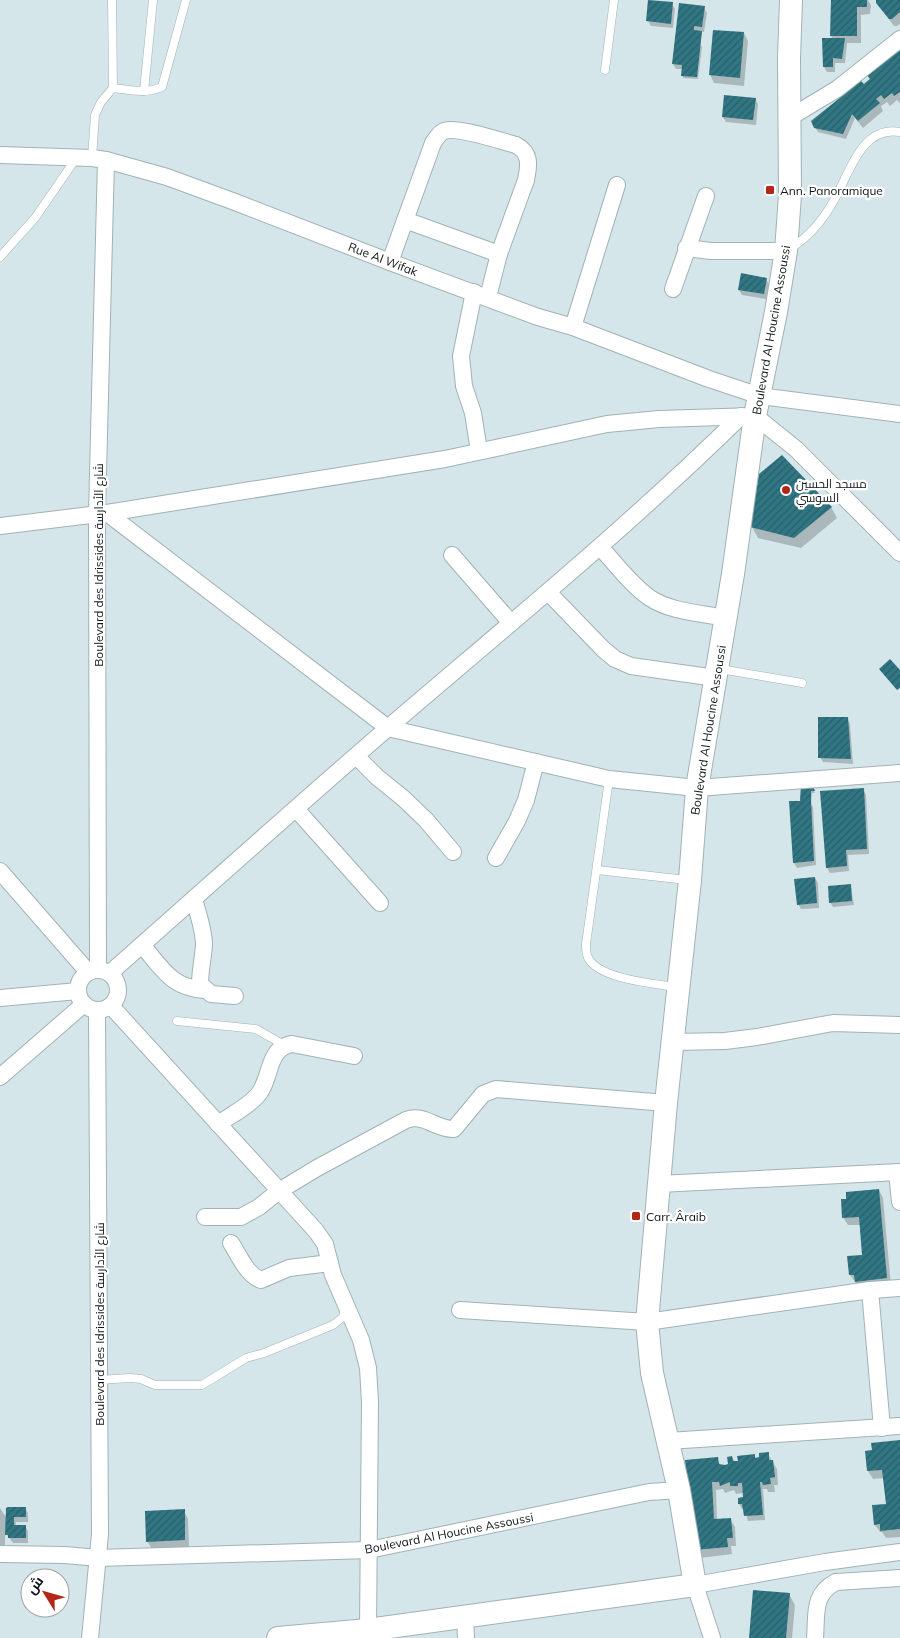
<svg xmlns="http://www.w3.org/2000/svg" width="900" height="1638" font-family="Mulish,Cairo,sans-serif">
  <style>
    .shadow { fill: #0003 }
    .building { fill: url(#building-hatch) }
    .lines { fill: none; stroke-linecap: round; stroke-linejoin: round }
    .lane-casing { stroke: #a1b2b5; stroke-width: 9 }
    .street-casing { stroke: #a1b2b5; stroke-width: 18 }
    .secondary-casing { stroke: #a1b2b5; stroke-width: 24 }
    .lane { stroke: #fff; stroke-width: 8 }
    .street { stroke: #fff; stroke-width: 16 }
    .secondary { stroke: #fff; stroke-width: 22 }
    .poi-dot { fill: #b42615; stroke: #fff; stroke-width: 2 }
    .labels { text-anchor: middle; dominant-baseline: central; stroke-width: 4.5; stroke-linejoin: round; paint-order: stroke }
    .poi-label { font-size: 12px; fill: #0f1516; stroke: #fff; text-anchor: start }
    .street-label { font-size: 12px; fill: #0f1516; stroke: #fff }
  </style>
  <defs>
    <pattern id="building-hatch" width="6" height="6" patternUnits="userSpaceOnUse" patternTransform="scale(1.25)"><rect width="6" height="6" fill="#317683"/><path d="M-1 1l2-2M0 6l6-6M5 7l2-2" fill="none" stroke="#28606a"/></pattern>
  </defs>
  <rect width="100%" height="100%" fill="#d5e6ea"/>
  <g class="shadow">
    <polygon points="833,0 868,0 871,5 870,14 861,15 861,43 847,43 845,63 835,63 835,72 827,72 824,67 823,39 833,39 831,36"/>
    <polygon points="878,0 900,0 900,24 897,26 894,26 882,10"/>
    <polygon points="672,4 675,9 673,28 651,26 648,21"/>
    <polygon points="704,8 707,13 704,32 700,31 702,34 700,44 702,47 698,79 683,78 682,69 676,69 673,64"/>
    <polygon points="714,31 744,33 748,41 744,86 714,83 710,75"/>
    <polygon points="900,52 900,103 897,100 890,106 887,102 881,106 883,111 863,128 855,118 846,139 818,132 815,127"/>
    <polygon points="755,99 758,104 756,125 726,122 723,117"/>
    <polygon points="766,279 769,284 766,299 742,295 739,290"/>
    <polygon points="831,507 837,518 801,548 758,538 752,527"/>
    <polygon points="847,719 850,724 853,764 823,762 820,757"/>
    <polygon points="812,787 815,793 812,793 811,804 813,807 816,865 797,868 794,863 802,802"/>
    <polygon points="863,790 866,795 869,854 848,855 849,871 830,873 827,868 821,792"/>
    <polygon points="815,878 818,883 819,908 801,909 798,904"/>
    <polygon points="851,888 854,905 833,907 830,902"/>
    <polygon points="879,1190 883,1198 891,1286 861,1290 850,1275 863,1256 861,1225 848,1225 843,1217"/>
    <polygon points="900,1441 900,1537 886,1538 882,1532 880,1532 875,1525 888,1505 884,1478 873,1479 868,1471"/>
    <polygon points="768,1454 777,1469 778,1485 774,1485 775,1492 768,1492 767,1489 763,1489 765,1520 748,1521 744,1508 742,1509 739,1504 744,1498 744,1493 736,1494 734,1490 725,1493 723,1489 716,1490 717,1520 730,1519 735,1527 736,1546 731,1546 732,1554 700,1558 695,1550 717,1459 721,1466 729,1465 732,1457 735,1462 754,1455 756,1459"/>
    <polygon points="0,1508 7,1519 25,1508 28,1513 28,1522 16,1522 16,1526 25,1526 28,1531 28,1543 13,1543 5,1532 5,1546 0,1546"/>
    <polygon points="184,1511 188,1519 189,1548 152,1549 147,1541"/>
    <polygon points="789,1594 795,1605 792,1638 750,1638"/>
  </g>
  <g class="building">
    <polygon points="648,0 673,2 671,24 646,21"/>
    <polygon points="831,0 867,0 867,7 857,7 857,36 830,36"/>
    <polygon points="876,0 900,0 900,12 892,19 889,19 876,3"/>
    <polygon points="679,3 705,6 702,27 694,26 694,30 702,31 697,77 681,76 682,65 672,64"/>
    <polygon points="713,30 744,32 740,78 709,75"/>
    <polygon points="822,38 845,38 842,59 833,58 833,67 823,67"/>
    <polygon points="900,50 900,92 894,96 892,93 884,99 881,95 876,99 880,103 858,121 852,114 843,134 814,128 811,121 861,81 864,84 870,79 867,75"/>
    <polygon points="724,95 756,98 753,120 722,117"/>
    <polygon points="741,273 767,278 764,294 738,290"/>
    <polygon points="782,455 832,507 794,538 750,527 759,474"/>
    <polygon points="890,659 900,670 900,688 897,690 879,669"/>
    <polygon points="818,717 848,717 851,759 818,758"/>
    <polygon points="801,784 812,784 815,791 811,791 811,801 814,861 793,863 789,801 800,801"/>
    <polygon points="864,788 867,849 846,850 847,866 826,868 820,791"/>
    <polygon points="815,877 817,903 797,905 794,879"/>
    <polygon points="851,884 852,901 829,903 828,886"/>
    <polygon points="879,1189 887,1278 855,1282 854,1275 849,1275 847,1256 862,1255 859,1217 842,1218 841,1199 846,1199 846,1192"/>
    <polygon points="900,1440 900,1529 880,1531 880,1524 874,1525 872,1505 886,1504 882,1470 867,1471 865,1451 872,1450 871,1443"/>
    <polygon points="769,1452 769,1460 773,1460 775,1477 770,1478 771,1484 763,1485 762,1482 760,1482 763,1515 744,1516 742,1504 738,1504 738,1498 743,1497 742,1483 738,1483 738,1486 730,1486 730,1482 720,1486 719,1482 712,1482 714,1519 731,1518 733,1538 727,1538 728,1547 694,1550 685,1460 718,1457 719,1464 725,1465 728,1464 727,1457 732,1456 733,1461 738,1461 737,1456 755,1454 755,1458 759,1457 759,1453"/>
    <polygon points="8,1507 26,1507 26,1517 14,1517 14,1525 26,1525 26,1538 8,1538 8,1535 5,1535 6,1508"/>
    <polygon points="185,1509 185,1540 146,1542 145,1511"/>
    <polygon points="753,1590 790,1593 786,1638 749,1638"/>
  </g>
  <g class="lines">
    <g class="lane-casing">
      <g id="lane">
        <polyline points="605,70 614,0"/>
        <path d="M113 88C130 90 146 94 162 87L186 0"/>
        <polyline points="144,91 153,0"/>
        <polyline points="92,158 95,115 101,102 113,88 112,0"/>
        <path d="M791 248C808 237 823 220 833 202 849 176 860 125 900 132"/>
        <polyline points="0,257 35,218 77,157"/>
        <polyline points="720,669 802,683"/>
        <path d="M609 779 586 944C586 947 586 952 587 955 594 979 656 984 677 987"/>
        <polyline points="597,870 687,880"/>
        <polyline points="177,1021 256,1029 284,1045"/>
        <polyline points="99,1380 130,1378 141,1379 155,1385 202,1385 246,1358 264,1353 333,1325 343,1317 345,1308"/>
      </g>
    </g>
    <g class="street-casing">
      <g id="street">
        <polyline points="789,118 837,89 900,39"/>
        <polyline points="0,155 92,158 106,160 167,177 235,202 390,262 538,317 573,327 709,379 760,396 900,414"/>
        <polyline points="405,220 499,254"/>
        <polyline points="686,248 711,251 786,251"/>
        <path d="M390 262 433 143C436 139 439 133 444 131 456 126 501 141 516 145 531 153 529 165 526 180L499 254 488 297"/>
        <polyline points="673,289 706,196"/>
        <polyline points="474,292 461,356 464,386 473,413 479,451"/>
        <polyline points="573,327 617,185"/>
        <polyline points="107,513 388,728 609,779 697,788 900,773"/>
        <polyline points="0,526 107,513 445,459 607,424 659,419 755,416 796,449 900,553"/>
        <path d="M600 547C616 564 631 585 650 598 671 612 701 613 725 618"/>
        <polyline points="452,555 511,623"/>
        <polyline points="548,592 603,649 615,659 631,666 716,678"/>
        <polyline points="356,756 377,777 403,798 426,820 453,852"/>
        <polyline points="296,809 380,903"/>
        <polyline points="496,858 517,821 526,800 536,762"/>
        <polyline points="0,871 88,972"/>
        <path d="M194 899C198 914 204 930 204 945 203 959 200 971 200 984L211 994 235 996"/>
        <path d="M142 945C162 968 171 988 205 990"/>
        <circle cx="98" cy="990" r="20"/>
        <polyline points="98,970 97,513 106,160"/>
        <path d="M110 973C203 891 295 808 389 727 508 625 629 526 741 416"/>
        <polyline points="0,998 78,991"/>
        <polyline points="111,1006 316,1231 325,1244 333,1275 361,1340 368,1368 370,1402 368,1630"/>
        <polyline points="673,1042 725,1041 757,1037 833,1023 900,1025"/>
        <polyline points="0,1077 84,1004"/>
        <path d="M218 1124C231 1115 246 1108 257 1096 272 1080 266 1048 292 1044L354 1056"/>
        <polyline points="897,1173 900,1202"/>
        <polyline points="659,1184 900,1172"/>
        <path d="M205 1217H241L259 1207 279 1191 317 1168 406 1120C425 1113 436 1130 454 1129L483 1094 496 1089 666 1103"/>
        <path d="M231 1243C239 1255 246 1274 261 1280L289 1268 330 1263"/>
        <polyline points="870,1290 882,1428"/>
        <polyline points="460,1310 647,1322 870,1290 900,1288"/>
        <polyline points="668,1441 900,1426"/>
        <polyline points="0,1554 65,1555 98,1558 369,1550 649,1492 679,1490"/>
        <polyline points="465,1616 466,1638"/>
        <polyline points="90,1638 100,1534 97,1010"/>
        <polyline points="712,1638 695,1585 825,1562 900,1552"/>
        <path d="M815 1638C817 1615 812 1594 836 1582L900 1578"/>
      </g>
    </g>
    <g class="secondary-casing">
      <polyline id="secondary" points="278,1638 368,1630 695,1585 679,1490 652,1373 647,1322 666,1103 690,880 697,788 733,574 755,416 776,312 786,251 790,195 789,58 791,0"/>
    </g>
    <use href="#lane" class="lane"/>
    <use href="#street" class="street"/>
    <use href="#secondary" class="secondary"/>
  </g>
  <g class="poi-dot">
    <rect x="765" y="185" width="10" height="10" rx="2.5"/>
    <circle cx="786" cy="490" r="5"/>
    <rect x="631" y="1211" width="10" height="10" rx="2.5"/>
  </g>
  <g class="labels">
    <g class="poi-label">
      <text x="780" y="190">Ann. Panoramique</text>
      <text x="796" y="483">مسجد الحسين<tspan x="796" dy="14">السوسي</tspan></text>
      <text x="646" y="1216">Carr. Âraib</text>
    </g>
    <g class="street-label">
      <text transform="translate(383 259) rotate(21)">Rue Al Wifak</text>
      <text transform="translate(771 330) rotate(-80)">Boulevard Al Houcine Assoussi</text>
      <text transform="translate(98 565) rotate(-90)">Boulevard des Idrissides شارع الأدارسة</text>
      <text transform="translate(708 730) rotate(-81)">Boulevard Al Houcine Assoussi</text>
      <text transform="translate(99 1324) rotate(-90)">Boulevard des Idrissides شارع الأدارسة</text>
      <text transform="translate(449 1533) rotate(-11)">Boulevard Al Houcine Assoussi</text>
    </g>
  </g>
  <g transform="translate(45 1593) rotate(307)"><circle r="24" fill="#ffffff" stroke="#9fa1a2"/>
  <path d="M0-4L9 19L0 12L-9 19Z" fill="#b42615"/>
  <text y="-8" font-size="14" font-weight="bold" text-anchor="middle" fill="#0f1516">ش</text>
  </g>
</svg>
